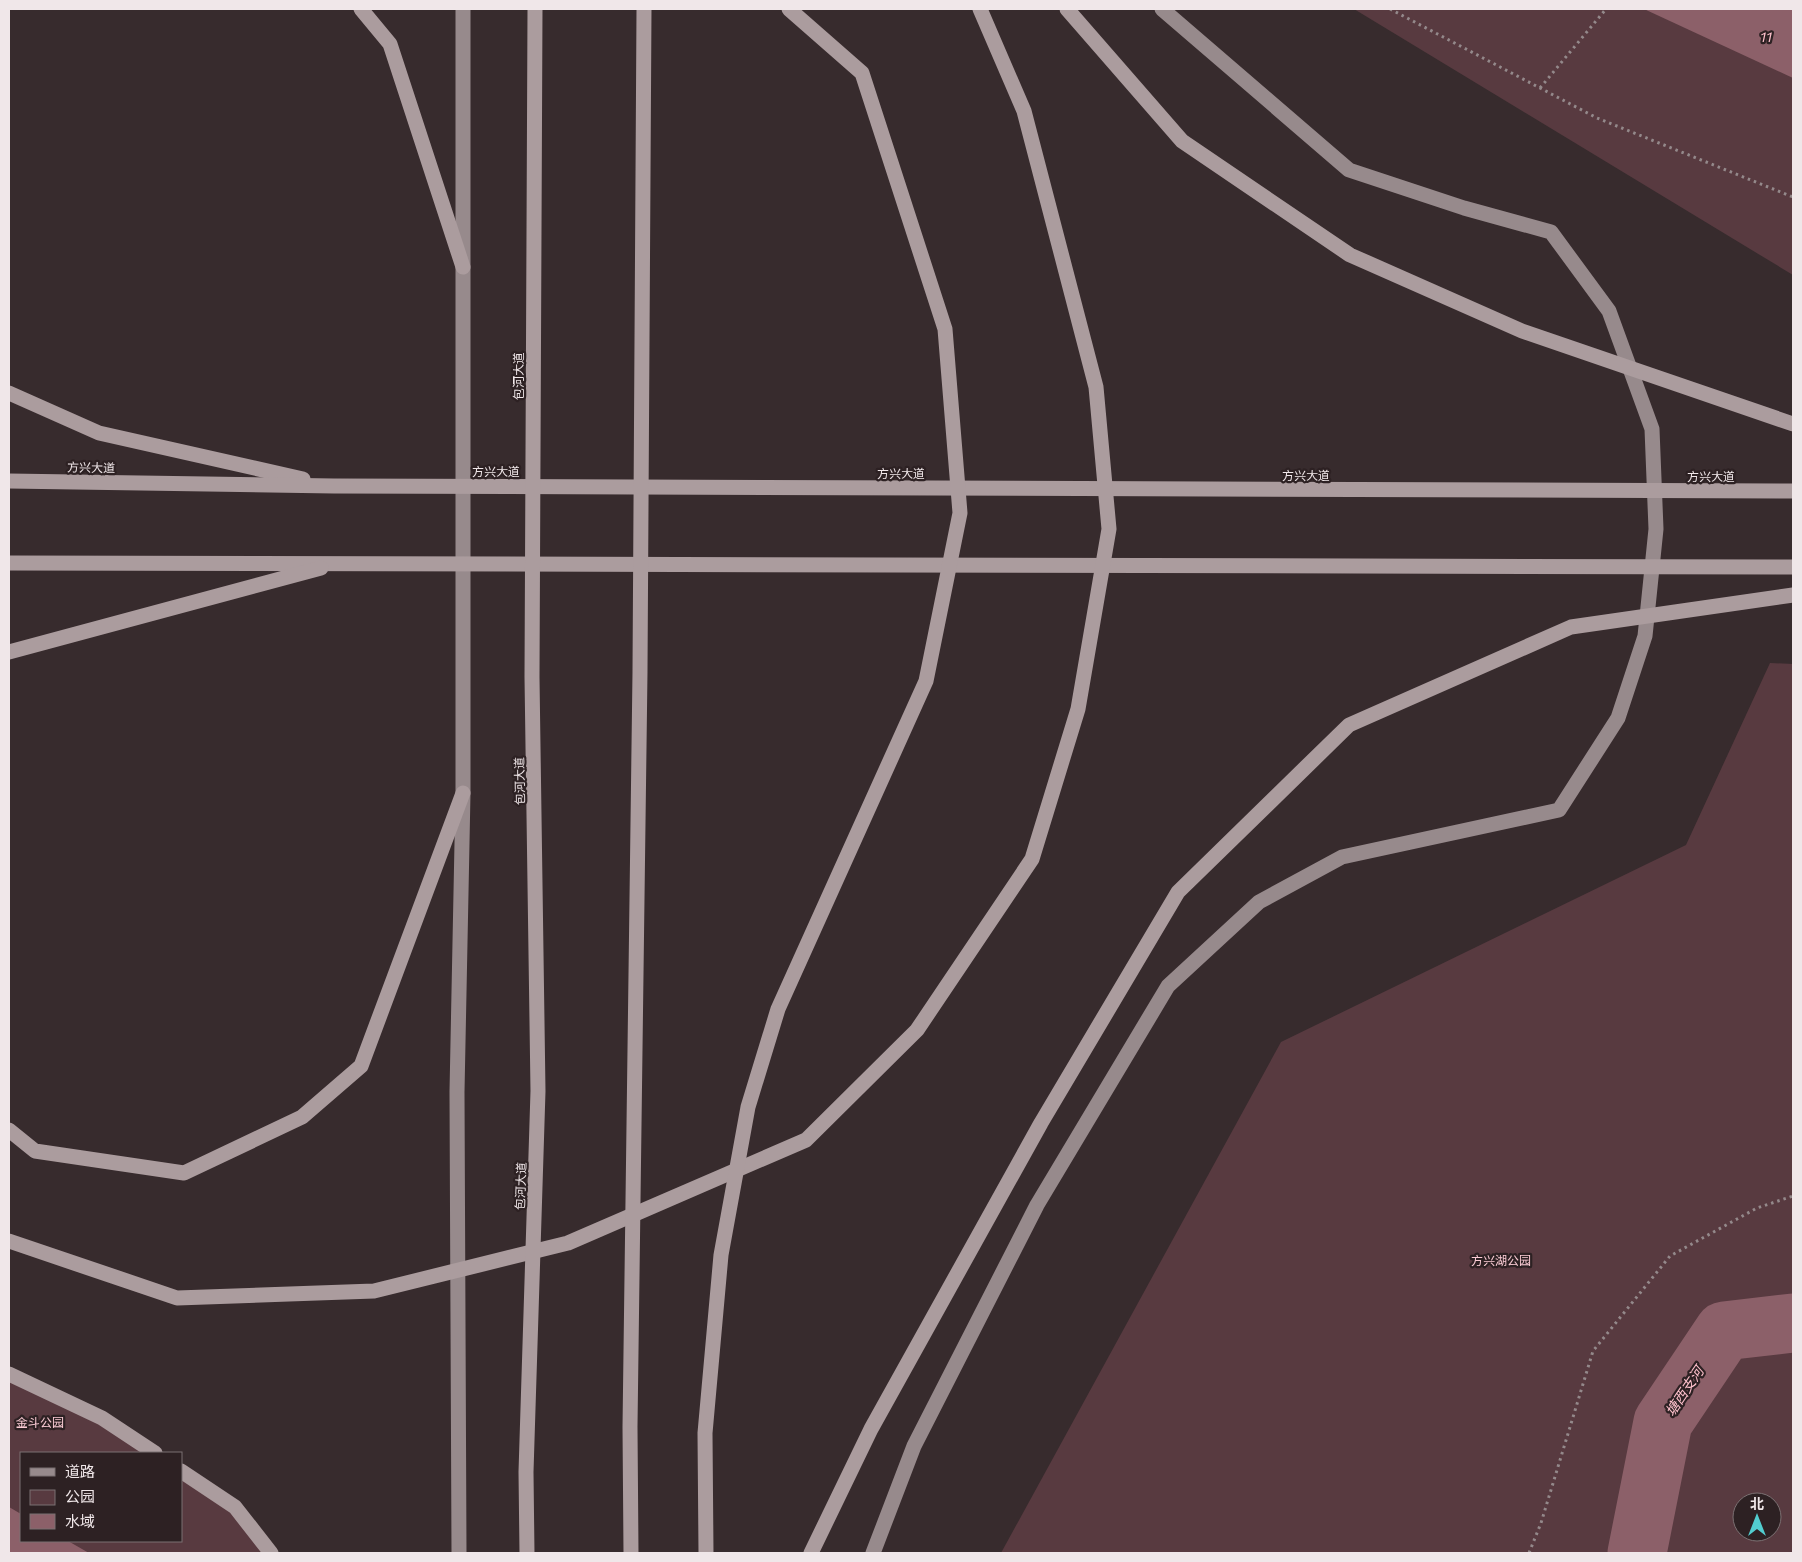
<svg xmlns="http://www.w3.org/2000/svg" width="1802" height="1562" font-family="Commissioner,'Noto Sans SC',sans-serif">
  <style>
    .green { fill: #583a40; fill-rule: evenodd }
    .water { fill: #8c6069 }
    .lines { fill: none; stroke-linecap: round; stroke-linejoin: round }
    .river { stroke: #8c6069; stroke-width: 59 }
    .path { stroke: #94898b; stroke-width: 3; stroke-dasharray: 2.5 4; stroke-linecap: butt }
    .major { stroke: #978a8c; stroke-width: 15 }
    .highway { stroke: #ab9c9e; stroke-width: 15 }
    .labels { text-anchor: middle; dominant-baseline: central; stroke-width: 4.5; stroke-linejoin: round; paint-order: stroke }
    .street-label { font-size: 12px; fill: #f0e7e9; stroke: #2d2123 }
    .park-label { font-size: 12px; fill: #fbccd5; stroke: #2d2123 }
    .water-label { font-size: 14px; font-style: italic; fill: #ffc2cd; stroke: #2d2123 }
  </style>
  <rect width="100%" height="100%" fill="#372b2d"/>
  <g class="green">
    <polygon points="1354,9 1793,9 1793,275"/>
    <path d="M1770 663 1793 664V1553H1001L1281 1042 1686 845ZM1742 1502H1772V1532H1742Z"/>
    <polygon points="9,1374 155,1453 21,1453 21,1541 181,1541 181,1471 235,1507 271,1553 9,1553"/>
  </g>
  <g class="water">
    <polygon points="1644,9 1793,9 1793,78"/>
    <polygon points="9,1507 21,1514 21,1541 68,1541 89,1553 9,1553"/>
  </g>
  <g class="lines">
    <polyline class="river" points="1637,1553 1663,1422 1724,1331 1793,1323"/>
    <g class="path">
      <polyline points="1390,9 1597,118 1793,197"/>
      <polyline points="1540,88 1606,9"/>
      <polyline points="1529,1553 1541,1523 1593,1351 1670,1256 1757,1208 1793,1196"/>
    </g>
    <g class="major">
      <polyline points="459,1553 457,1092 463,793 463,9"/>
      <polyline points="873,1553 914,1446 1037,1205 1168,986 1259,902 1342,857 1559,810 1618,718 1645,636 1656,529 1652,429 1609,311 1551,232 1464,208 1349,170 1162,9"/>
    </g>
    <g class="highway">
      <polyline points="361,9 390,44 463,267"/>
      <polyline points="1067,9 1182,141 1350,255 1522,331 1793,424"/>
      <polyline points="9,393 99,433 303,479"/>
      <polyline points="9,481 334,486 1793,491"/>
      <polyline points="9,563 1793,567"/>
      <polyline points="9,652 321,568"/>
      <polyline points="9,1130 35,1151 184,1173 302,1117 361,1066 463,793"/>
      <polyline points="9,1241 177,1298 374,1291 568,1243 806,1140 917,1030 1032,859 1078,709 1109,529 1096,387 1024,111 980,9"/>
      <polyline points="9,1374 102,1418 155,1453"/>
      <polyline points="181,1471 235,1507 271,1553"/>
      <polyline points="527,1553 526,1472 538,1091 532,677 535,9"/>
      <polyline points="631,1553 630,1427 640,672 644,9"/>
      <polyline points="706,1553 705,1433 721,1255 748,1107 778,1009 926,681 960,513 945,329 862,73 789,9"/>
      <polyline points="811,1553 871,1429 1041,1123 1178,892 1349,725 1571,627 1793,595"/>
    </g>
  </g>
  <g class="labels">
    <g class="street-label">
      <text transform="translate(518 376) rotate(-90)">包河大道</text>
      <text transform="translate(91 467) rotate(1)">方兴大道</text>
      <text x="496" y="471">方兴大道</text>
      <text x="901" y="473">方兴大道</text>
      <text x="1306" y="475">方兴大道</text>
      <text x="1711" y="476">方兴大道</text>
      <text transform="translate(519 781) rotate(-91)">包河大道</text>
      <text transform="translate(520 1186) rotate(-88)">包河大道</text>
    </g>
    <g class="park-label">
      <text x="1501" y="1260">方兴湖公园</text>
      <text x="40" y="1422">金斗公园</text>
    </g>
    <g class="water-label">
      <text x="1766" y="36">11</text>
      <text transform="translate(1684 1391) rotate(-56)">塘西支河</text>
    </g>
  </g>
  <rect width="1802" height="1562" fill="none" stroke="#f0e7e9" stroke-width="20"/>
  <rect x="20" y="1452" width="162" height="90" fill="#2d2123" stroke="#7b7072"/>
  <rect x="30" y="1468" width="25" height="8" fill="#978a8c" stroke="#7b7072"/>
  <text x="65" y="1477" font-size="15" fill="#f0e7e9">道路</text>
  <rect x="30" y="1490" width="25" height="15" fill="#583a40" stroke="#7b7072"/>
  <text x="65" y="1502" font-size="15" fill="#f0e7e9">公园</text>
  <rect x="30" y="1514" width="25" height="15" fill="#8c6069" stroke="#7b7072"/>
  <text x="65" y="1527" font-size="15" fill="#f0e7e9">水域</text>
  <g transform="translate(1757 1517)"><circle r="24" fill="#2d2123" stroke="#7b7072"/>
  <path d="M0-4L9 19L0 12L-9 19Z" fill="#52cdcf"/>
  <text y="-8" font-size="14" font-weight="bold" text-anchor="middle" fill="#f0e7e9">北</text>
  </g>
</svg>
